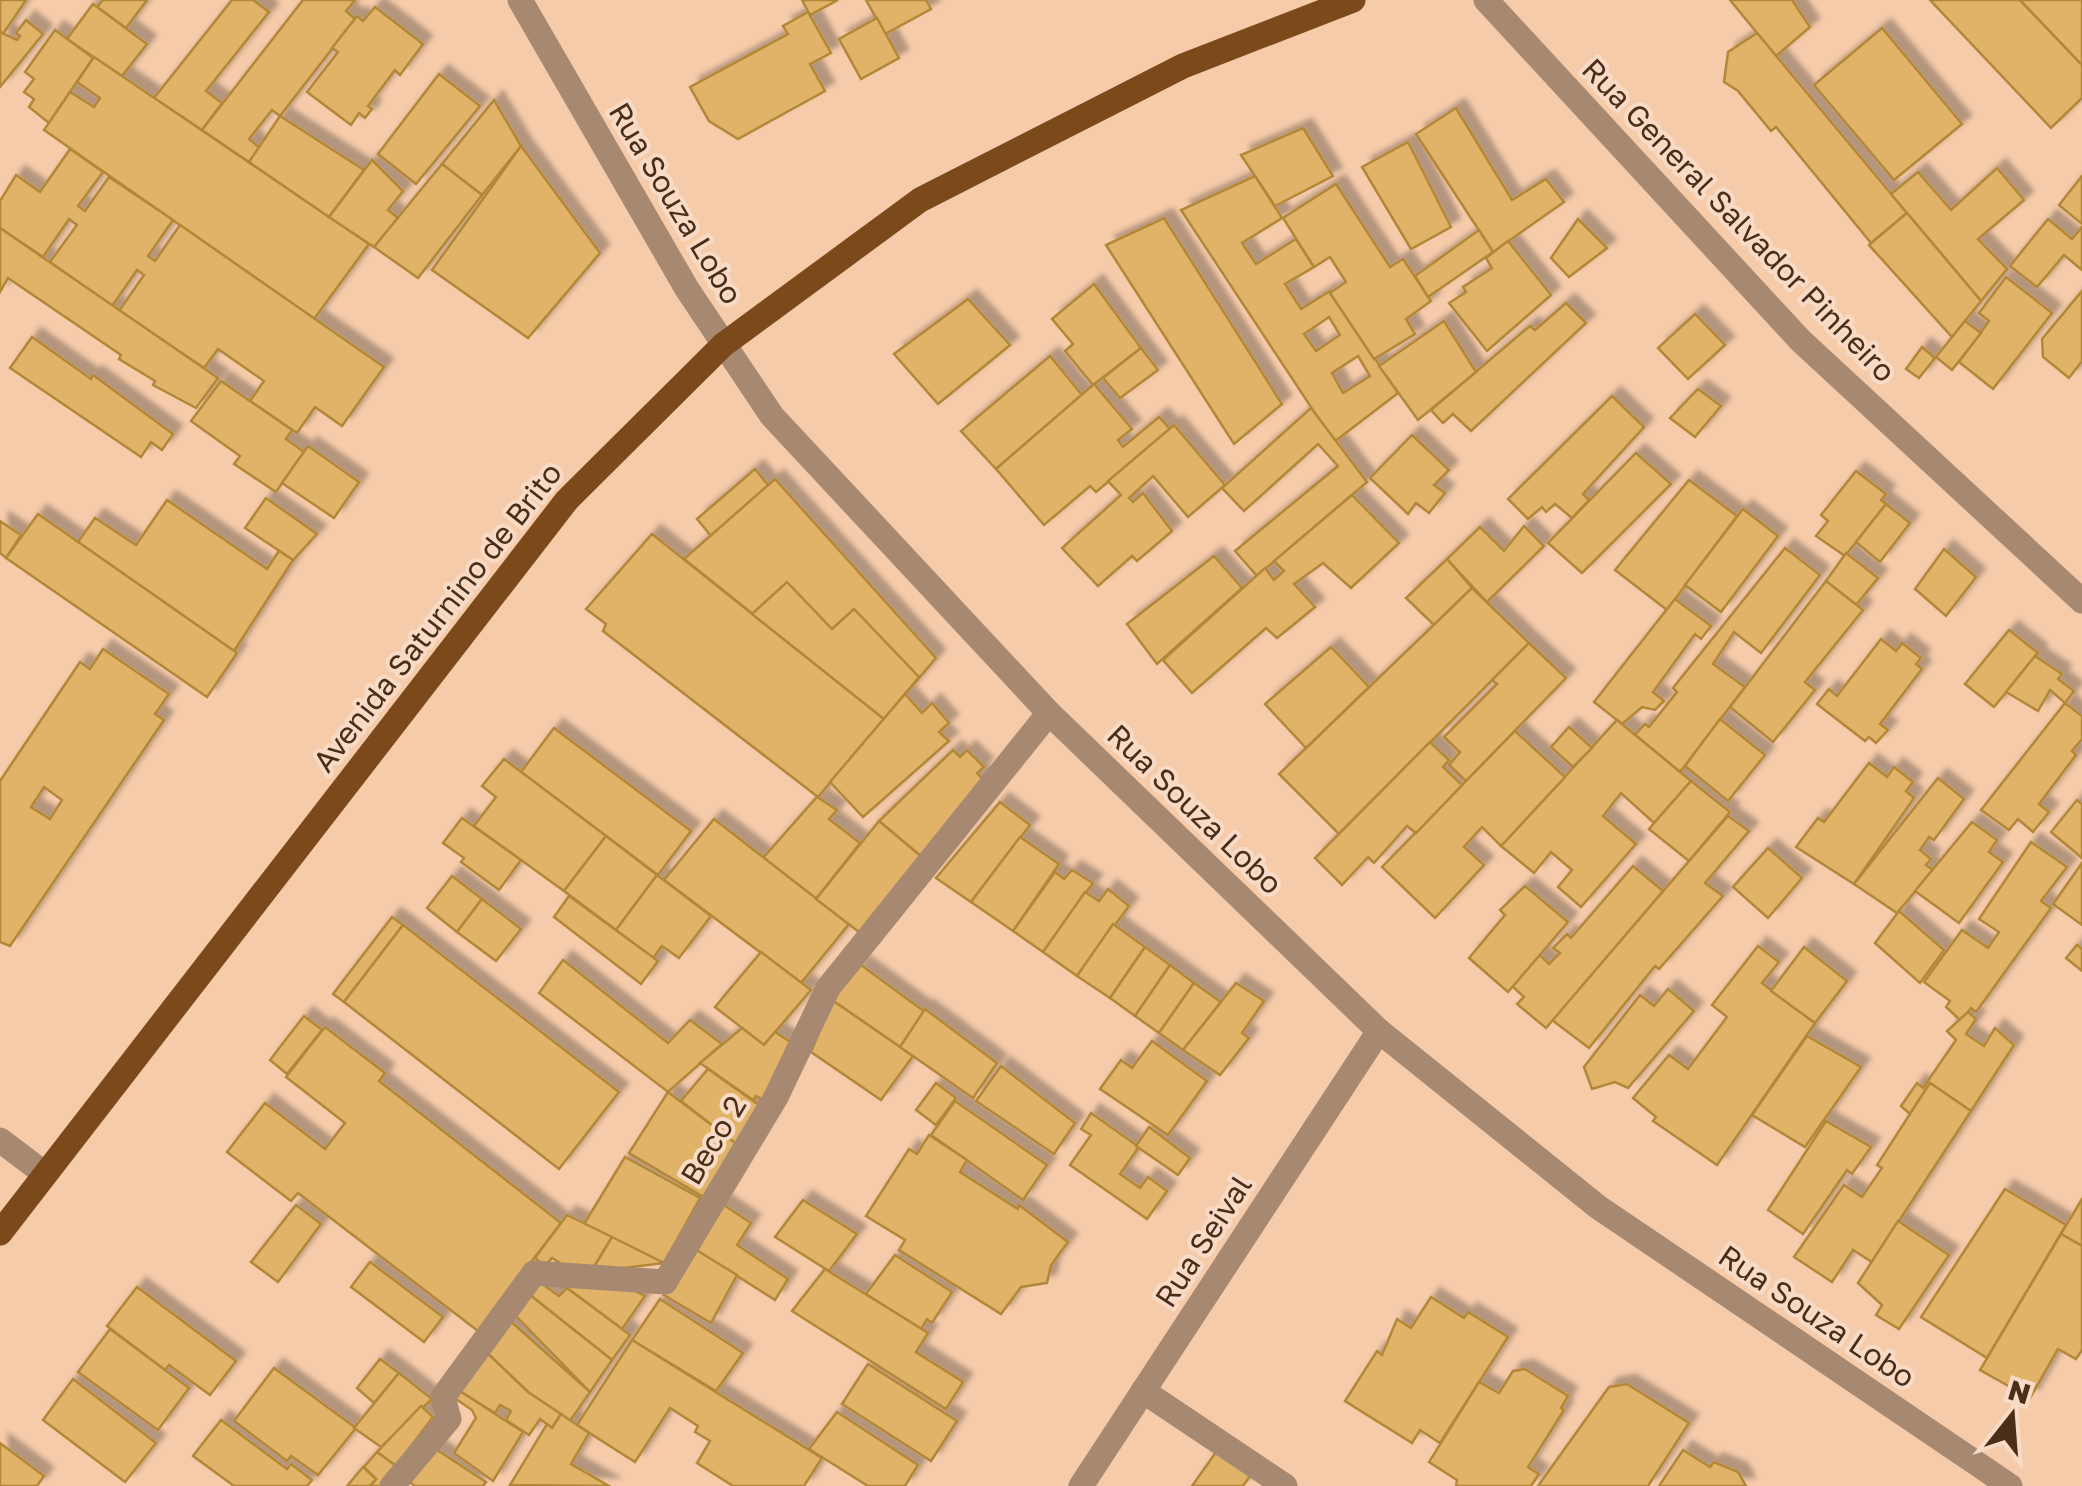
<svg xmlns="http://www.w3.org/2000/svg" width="2082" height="1486" font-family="'Golos Text',sans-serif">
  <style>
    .building { fill: #e1b367; stroke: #b28739; stroke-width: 2.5; fill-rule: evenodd; filter: url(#shadow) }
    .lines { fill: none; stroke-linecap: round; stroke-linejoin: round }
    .minor { stroke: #a78972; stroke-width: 25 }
    .major { stroke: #7c491a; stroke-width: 25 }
    .labels { text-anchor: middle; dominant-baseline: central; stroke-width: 8; stroke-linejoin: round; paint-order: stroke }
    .street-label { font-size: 30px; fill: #4a2e17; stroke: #f8dbc6 }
  </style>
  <defs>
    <filter id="shadow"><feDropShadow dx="9" dy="-9" stdDeviation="2.5" flood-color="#0004"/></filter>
  </defs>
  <rect width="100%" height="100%" fill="#f5cbaa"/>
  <g class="building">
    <polygon points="0,0 26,0 3,34 0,32"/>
    <polygon points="103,0 147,0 126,28 97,7"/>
    <polygon points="232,0 253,0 269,12 206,91 222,103 202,130 154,98"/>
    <polygon points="303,0 355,0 346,11 355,19 280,116 272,110 249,139 260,148 249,162 202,130"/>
    <polygon points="802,0 838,0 810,15"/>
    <polygon points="866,0 926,0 931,9 885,34"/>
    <polygon points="1730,0 1792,0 1810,27 1776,56"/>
    <polygon points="1930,0 2020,0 2082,65 2082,98 2051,128"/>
    <polygon points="2020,0 2082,0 2082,65"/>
    <polygon points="93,4 147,44 122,76 67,39"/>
    <polygon points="375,7 423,44 400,75 395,70 368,106 372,109 365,118 359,113 351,125 307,92 338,52 332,48 357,16 363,21"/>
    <polygon points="808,12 831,53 810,64 825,91 738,139 709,121 690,87 788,34 783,26"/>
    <polygon points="877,18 899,58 861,79 839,39"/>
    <polygon points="26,20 43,34 0,87 0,32 17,40 20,36 16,33"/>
    <polygon points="1882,28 1962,124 1894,180 1814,85"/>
    <polygon points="55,30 93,58 49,123 29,107 34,99 24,92 34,79 25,72"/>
    <polygon points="1757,33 1907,213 1871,243 1776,127 1771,131 1738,91 1724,82 1728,52"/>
    <polygon points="94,57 369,244 314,319 44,130 70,92 94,107 100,98 77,82"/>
    <polygon points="439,74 480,106 416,184 378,154"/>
    <polygon points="494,100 521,146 482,195 442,164"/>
    <polygon points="1456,108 1512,200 1546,179 1564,202 1493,252 1416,134"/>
    <polygon points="280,116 364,170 329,217 249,162"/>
    <polygon points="1303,128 1333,176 1275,206 1241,155"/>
    <polygon points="1408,142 1451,227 1411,249 1362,167"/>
    <polygon points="521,146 600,253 528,338 432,270"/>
    <polygon points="70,149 103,172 78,206 85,211 109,177 173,220 148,256 155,261 180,225 384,367 342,426 315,407 297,433 250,401 264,381 218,349 204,368 119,311 144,275 137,270 112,306 50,262 77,225 69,219 43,257 0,228 0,201 16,175 40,192"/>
    <polygon points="372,160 403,191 388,210 398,218 374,247 329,217"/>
    <polygon points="442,164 482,195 418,278 374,247"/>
    <polygon points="1997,168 2024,200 1978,239 2007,269 1981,301 1891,194 1918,172 1951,210"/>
    <path d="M1255 176 1282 218 1242 243 1256 264 1296 239 1314 267 1285 284 1301 309 1330 291 1398 393 1334 442 1181 210ZM1329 317 1340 335 1316 351 1304 334ZM1358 356 1370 376 1343 393 1332 373Z"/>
    <polygon points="2082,176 2082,224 2059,205"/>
    <polygon points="1336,184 1390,267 1403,259 1431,301 1406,319 1415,334 1374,359 1330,293 1346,282 1330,257 1314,267 1283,218"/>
    <polygon points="1907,213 1981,301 1952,337 1869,245"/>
    <polygon points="1164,218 1282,404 1234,444 1106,245"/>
    <polygon points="1578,219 1607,248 1569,277 1551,258"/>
    <polygon points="2048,219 2072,239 2082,227 2082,270 2064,255 2037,287 2010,266"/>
    <polygon points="0,228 218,378 196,408 153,385 155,381 119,359 121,355 8,278 0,292"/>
    <polygon points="1479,230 1493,252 1428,297 1415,276"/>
    <polygon points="1508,241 1551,295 1487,351 1449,303 1466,292 1463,287 1492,268 1486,258"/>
    <polygon points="2006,277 2052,313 1993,389 1959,362 1989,321 1979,313"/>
    <polygon points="1094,284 1141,348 1093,385 1065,351 1073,344 1052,319"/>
    <polygon points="2082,291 2082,361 2069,378 2043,357 2042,339"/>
    <polygon points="968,299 1010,345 938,404 894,354"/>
    <polygon points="1566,303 1586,323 1471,431 1453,414 1443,423 1431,410 1525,330 1530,326 1535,330"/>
    <polygon points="1695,314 1725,345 1688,379 1658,348"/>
    <polygon points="1444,321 1476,372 1418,420 1379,366"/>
    <polygon points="1965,321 1981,333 1952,370 1936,357"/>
    <polygon points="32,337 91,379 93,375 173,434 162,450 151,442 141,457 10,368"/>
    <polygon points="1922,347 1935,358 1919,378 1906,369"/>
    <polygon points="1141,348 1158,370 1120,398 1103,378"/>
    <polygon points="1050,356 1082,395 996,469 961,431"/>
    <polygon points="221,381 292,430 286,439 304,452 276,492 234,464 240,456 191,421"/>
    <polygon points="1094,384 1132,429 1118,440 1123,447 1159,417 1170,429 1096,492 1090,486 1044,525 996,469"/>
    <polygon points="1698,389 1721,406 1695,437 1670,418"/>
    <polygon points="1612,396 1644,427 1583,494 1589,500 1572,518 1555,504 1546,512 1542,507 1528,519 1508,499"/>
    <polygon points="1311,408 1367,482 1257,576 1235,551 1338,466 1318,444 1244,511 1222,488"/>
    <polygon points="1174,425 1225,485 1188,517 1153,476 1129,498 1133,502 1143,493 1172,531 1137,561 1132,556 1098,586 1062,548 1121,495 1108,481"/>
    <polygon points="1412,435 1449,470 1434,485 1445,493 1429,513 1416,503 1408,514 1370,478"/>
    <polygon points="308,446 359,482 334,518 282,483"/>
    <polygon points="1636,453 1671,484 1582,573 1548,543"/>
    <polygon points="755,469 769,486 711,536 697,519"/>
    <polygon points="1856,471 1886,494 1881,500 1886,504 1845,556 1816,536 1828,521 1821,515"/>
    <polygon points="775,479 936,658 884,719 684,559"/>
    <polygon points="1689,480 1737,516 1667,610 1615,570"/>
    <polygon points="1352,495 1399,543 1351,588 1323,563 1294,584 1315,607 1277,638 1266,628 1192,693 1163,660 1265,568 1274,580 1284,571 1274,561"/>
    <polygon points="266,498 317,534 293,560 245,528"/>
    <polygon points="167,500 267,569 279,551 293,560 234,651 78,542 95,518 136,545"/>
    <polygon points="1886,504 1910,523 1880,562 1856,542"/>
    <polygon points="1743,509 1778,536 1721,612 1685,585"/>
    <polygon points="38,514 237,653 207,697 6,558"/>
    <polygon points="0,521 21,535 6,558 0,553"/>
    <polygon points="1524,526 1544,546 1487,602 1447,559 1480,527 1504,551"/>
    <polygon points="652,534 884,719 818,797 603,631 606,624 586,609"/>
    <polygon points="1785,548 1820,575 1761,653 1734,632 1713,664 1745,687 1680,772 1635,735 1645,724 1649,727 1677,692 1673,688"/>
    <polygon points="1944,549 1976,577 1946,616 1915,589"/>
    <polygon points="1846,553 1878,578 1856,605 1826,581"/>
    <polygon points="1214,556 1242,588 1157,664 1127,624"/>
    <polygon points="1447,559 1472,588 1434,625 1406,598"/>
    <polygon points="1826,581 1863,610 1805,682 1815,690 1773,742 1730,707"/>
    <polygon points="787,582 832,629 854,609 919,677 884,719 752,614"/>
    <polygon points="1472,588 1529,643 1339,834 1279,774"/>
    <polygon points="1675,599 1711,626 1701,639 1695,634 1653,692 1664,701 1655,710 1642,707 1622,724 1594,702"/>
    <polygon points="2009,630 2038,653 1994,707 1965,684"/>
    <polygon points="1881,639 1896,651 1902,643 1921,658 1916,664 1922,669 1880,724 1888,730 1876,743 1869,737 1865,741 1817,704 1829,689 1837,696"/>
    <polygon points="1529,643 1566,678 1466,781 1449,765 1460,752 1444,737 1497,684 1492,680"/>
    <polygon points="1331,647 1369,687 1306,748 1265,704"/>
    <path d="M103 649 169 694 155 714 164 720 10 946 0 942V781L80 662 90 669ZM44 787 62 800 50 819 31 807Z"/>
    <polygon points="2035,656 2062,674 2058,679 2074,691 2065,703 2050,690 2038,711 2006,692"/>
    <polygon points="905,694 922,713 932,703 949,723 939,732 949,741 863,817 830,782"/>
    <polygon points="2065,703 2082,716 2082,739 2072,751 2076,755 2039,804 2049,812 2033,832 2018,819 2009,830 1981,810"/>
    <polygon points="1720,719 1765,755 1728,801 1685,766"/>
    <polygon points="1617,720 1691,781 1654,823 1621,793 1603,816 1636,844 1581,907 1558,887 1572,870 1551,852 1534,873 1501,846"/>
    <polygon points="1569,727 1592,748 1573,767 1551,747"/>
    <polygon points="554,728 691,831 658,875 521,772"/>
    <polygon points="1515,731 1565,777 1501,846 1482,827 1464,847 1484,865 1435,918 1382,867"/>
    <polygon points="1430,742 1449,760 1443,767 1462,785 1416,833 1407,826 1374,863 1368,857 1342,885 1315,858"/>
    <polygon points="953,750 960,757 967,750 984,767 977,773 987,783 923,858 879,821"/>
    <polygon points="504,759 606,836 564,891 474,826 496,797 482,786"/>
    <polygon points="1869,763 1887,777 1894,767 1913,782 1906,791 1914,798 1854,884 1796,847 1818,818 1824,822"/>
    <polygon points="1938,778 1964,799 1934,840 1929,837 1920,850 1931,859 1926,865 1933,870 1897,913 1854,884"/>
    <polygon points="1691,781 1730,812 1689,861 1649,829"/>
    <polygon points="817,797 837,810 829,819 860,843 816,899 763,858"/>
    <polygon points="2077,800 2082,804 2082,858 2051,832"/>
    <polygon points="1000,802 1030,825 971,902 936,878"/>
    <polygon points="1728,816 1749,831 1705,883 1723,896 1659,969 1655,966 1589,1048 1552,1020"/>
    <polygon points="462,818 521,860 499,890 461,862 464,858 443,843"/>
    <polygon points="714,819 849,924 801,983 664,880"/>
    <polygon points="879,821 923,858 859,932 816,899"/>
    <polygon points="1972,822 1997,840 1989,852 2003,862 1959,923 1915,891"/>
    <polygon points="606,836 657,875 616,930 564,891"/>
    <polygon points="1020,837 1059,864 1013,931 971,902"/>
    <polygon points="2031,842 2067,867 2041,901 2051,908 1976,1012 1971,1008 1961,1021 1946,1007 1950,1001 1924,982 1962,930 1988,948 1999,932 1979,919"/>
    <polygon points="1768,848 1802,878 1768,918 1733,887"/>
    <polygon points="2082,863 2082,925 2053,904"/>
    <polygon points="1633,866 1663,891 1546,1028 1517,1004 1524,997 1512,986 1540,955 1549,964 1560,953 1553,948 1567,934 1571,938"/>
    <polygon points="1072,870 1093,883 1043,952 1013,931 1055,872 1064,879"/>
    <polygon points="657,875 711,916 679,958 662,946 653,958 616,930"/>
    <polygon points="452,876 482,899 457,932 427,908"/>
    <polygon points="1525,886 1568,922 1508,992 1469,958 1505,915 1500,910"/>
    <polygon points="1108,889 1129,906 1077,976 1043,952 1085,892 1099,901"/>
    <polygon points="569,896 658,961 641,984 554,917"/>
    <polygon points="482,899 521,929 496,961 457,932"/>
    <polygon points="1899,911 1944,950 1920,983 1875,943"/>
    <polygon points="392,917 403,925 344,1002 333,994"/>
    <polygon points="1113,924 1145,947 1110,998 1077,976"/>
    <polygon points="403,925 619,1092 559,1169 344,1002"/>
    <polygon points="2077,945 2082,949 2082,971 2066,958"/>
    <polygon points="1758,946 1779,962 1762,983 1815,1023 1717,1165 1653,1121 1656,1117 1633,1098 1669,1055 1688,1069 1727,1017 1712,1005"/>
    <polygon points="1145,947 1170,965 1135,1016 1110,998"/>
    <polygon points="1804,947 1847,981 1815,1023 1771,991"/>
    <polygon points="761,952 811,990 764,1045 715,1007"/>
    <polygon points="563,960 668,1043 690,1020 722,1044 668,1092 539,993"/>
    <polygon points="861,965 925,1012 900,1047 832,1000"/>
    <polygon points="1170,965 1194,983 1159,1033 1135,1016"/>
    <polygon points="1194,983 1221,1002 1183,1050 1159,1033"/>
    <polygon points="1236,983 1264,1001 1242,1033 1249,1038 1220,1075 1183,1050"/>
    <polygon points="1668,989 1694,1011 1628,1088 1615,1082 1592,1089 1584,1067 1640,995 1654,1006"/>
    <polygon points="832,1000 913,1056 881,1100 811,1052"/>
    <polygon points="925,1009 997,1063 973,1098 900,1047"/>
    <polygon points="1968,1012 1976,1019 1966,1034 1984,1046 1995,1028 2014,1045 1971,1111 1930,1083 1910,1114 1901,1106 1917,1083 1923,1088 1956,1040 1947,1031"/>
    <polygon points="304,1016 322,1030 287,1074 270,1060"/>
    <polygon points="325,1027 385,1073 379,1081 561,1223 478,1331 298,1193 291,1201 227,1152 265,1103 325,1149 345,1123 286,1077"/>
    <polygon points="742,1028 764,1045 775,1032 792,1043 763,1100 756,1096 753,1100 700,1063"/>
    <polygon points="1807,1036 1861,1067 1805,1147 1752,1115"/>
    <polygon points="1152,1041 1207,1081 1168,1135 1100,1089 1121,1060 1132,1068"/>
    <polygon points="1001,1066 1075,1123 1054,1154 976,1101"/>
    <polygon points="708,1069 763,1108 739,1146 681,1101"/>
    <polygon points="936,1083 956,1098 936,1125 916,1110"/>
    <polygon points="1930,1083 1971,1111 1872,1262 1853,1250 1832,1282 1794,1257 1844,1185 1862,1197 1882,1168 1877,1165"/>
    <polygon points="668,1092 739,1146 707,1199 629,1153"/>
    <polygon points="955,1101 1047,1165 1023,1200 931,1135"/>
    <polygon points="1091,1113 1139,1147 1120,1174 1140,1188 1148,1177 1167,1191 1147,1219 1070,1165 1091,1135 1081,1129"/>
    <polygon points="1826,1121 1871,1147 1852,1174 1847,1170 1803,1234 1768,1210"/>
    <polygon points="1149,1127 1190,1158 1178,1175 1136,1146"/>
    <polygon points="929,1135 967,1160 960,1172 1018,1209 1019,1205 1068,1242 1051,1265 1047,1283 1021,1287 1001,1314 899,1250 905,1240 866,1216 909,1149 917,1154"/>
    <polygon points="625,1157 700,1198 664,1263 584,1224"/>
    <polygon points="2005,1189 2066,1225 1987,1358 1921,1317"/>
    <polygon points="2082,1199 2082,1246 2061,1234"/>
    <polygon points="803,1200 857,1234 829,1271 775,1237"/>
    <polygon points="721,1203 751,1223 737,1245 788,1279 775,1300 693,1248"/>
    <polygon points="296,1205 321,1224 278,1282 251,1262"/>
    <polygon points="567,1215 612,1237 591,1272 575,1273 552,1258 545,1266 535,1258"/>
    <polygon points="1898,1221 1949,1255 1899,1329 1876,1315 1882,1305 1858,1283"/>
    <polygon points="2061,1234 2082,1246 2082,1350 2076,1359 2058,1349 2030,1398 1980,1370"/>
    <polygon points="612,1237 664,1263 591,1272"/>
    <polygon points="693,1248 737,1275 711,1323 664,1295"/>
    <polygon points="895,1255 952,1292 932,1323 927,1319 921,1329 866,1294"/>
    <polygon points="370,1262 443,1317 424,1342 351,1287"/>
    <polygon points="825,1269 928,1333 916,1352 963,1382 946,1409 792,1311"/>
    <polygon points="572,1280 627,1287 645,1296 622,1329 567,1288"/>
    <polygon points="541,1283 559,1296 567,1288 630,1335 612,1360 530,1295"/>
    <polygon points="137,1287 236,1361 210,1395 169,1365 165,1370 107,1326"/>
    <polygon points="530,1295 612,1360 590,1392 513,1313"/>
    <polygon points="1431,1297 1464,1318 1468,1312 1508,1337 1440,1443 1420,1430 1412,1443 1345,1401 1377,1351 1382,1355 1397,1319 1411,1328"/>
    <polygon points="660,1299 743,1353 716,1391 632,1340"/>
    <polygon points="507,1318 590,1392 570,1421 528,1392 481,1347"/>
    <polygon points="110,1329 189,1388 158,1430 78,1372"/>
    <polygon points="632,1340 822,1458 804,1486 733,1486 697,1463 710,1441 695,1432 698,1426 670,1408 635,1462 577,1425"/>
    <polygon points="484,1350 528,1392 561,1414 552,1428 540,1419 529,1435 506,1420 511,1411 500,1405 495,1413 455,1388"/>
    <polygon points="380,1359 399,1373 374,1403 357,1388"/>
    <polygon points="868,1364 957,1421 931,1461 842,1404"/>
    <polygon points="274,1368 356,1428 318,1475 291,1456 287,1461 234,1421"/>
    <polygon points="1525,1369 1568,1396 1561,1408 1564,1410 1528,1467 1539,1474 1531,1486 1456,1486 1457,1480 1429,1462 1479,1382 1499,1393 1513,1371"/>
    <polygon points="399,1373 432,1399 381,1447 354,1428"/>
    <polygon points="73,1379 156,1443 125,1482 43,1420"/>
    <polygon points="1627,1384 1689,1423 1648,1486 1538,1486 1609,1387"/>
    <polygon points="455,1388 523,1432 493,1481 454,1453 476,1418 472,1410 450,1395"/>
    <polygon points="421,1406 433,1417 396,1466 377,1452"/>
    <polygon points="837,1412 918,1465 905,1486 868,1486 809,1449"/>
    <polygon points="561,1414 589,1433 571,1464 609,1486 510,1485 547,1424 552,1428"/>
    <polygon points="221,1420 287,1469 291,1464 312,1480 307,1486 234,1486 193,1456"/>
    <polygon points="0,1443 44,1476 37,1486 0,1486"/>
    <polygon points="431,1446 486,1482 483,1486 415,1486 408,1481"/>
    <polygon points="1219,1448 1253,1472 1243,1486 1192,1486"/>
    <polygon points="1683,1450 1710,1467 1714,1462 1738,1472 1746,1486 1659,1486"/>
    <polygon points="377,1452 396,1466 381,1486 370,1486 376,1479 364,1467"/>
    <polygon points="363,1467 376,1479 370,1486 347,1486"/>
  </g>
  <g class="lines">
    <g class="minor">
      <polyline points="520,0 687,289 772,416 1049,713 1379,1031 1598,1207 2010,1486"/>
      <polyline points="1486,0 1800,340 2082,601"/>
      <polyline points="0,1140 45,1174"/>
      <polyline points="1143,1391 1285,1486"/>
      <polyline points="392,1486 449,1419 443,1397 534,1273 665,1282 776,1097 828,988 1049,713"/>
      <polyline points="1081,1486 1379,1031"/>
    </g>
    <polyline class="major" points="0,1233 567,500 723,345 920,200 1183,66 1353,0"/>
  </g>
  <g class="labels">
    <g class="street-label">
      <text transform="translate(676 203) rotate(59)">Rua Souza Lobo</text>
      <text transform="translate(1739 220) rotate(46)">Rua General Salvador Pinheiro</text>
      <text transform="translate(437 617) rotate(-52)">Avenida Saturnino de Brito</text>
      <text transform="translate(1195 809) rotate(44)">Rua Souza Lobo</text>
      <text transform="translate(713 1140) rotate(-59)">Beco 2</text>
      <text transform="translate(1203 1241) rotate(-57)">Rua Seival</text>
      <text transform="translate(1817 1316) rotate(34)">Rua Souza Lobo</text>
    </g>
  </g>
  <g transform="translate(2012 1416) rotate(17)" stroke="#f8dbc6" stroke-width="8" paint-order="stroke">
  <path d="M0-8L18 38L0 25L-18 38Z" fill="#4a2e17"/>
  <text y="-15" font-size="28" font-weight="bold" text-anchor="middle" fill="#4a2e17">N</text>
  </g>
</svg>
